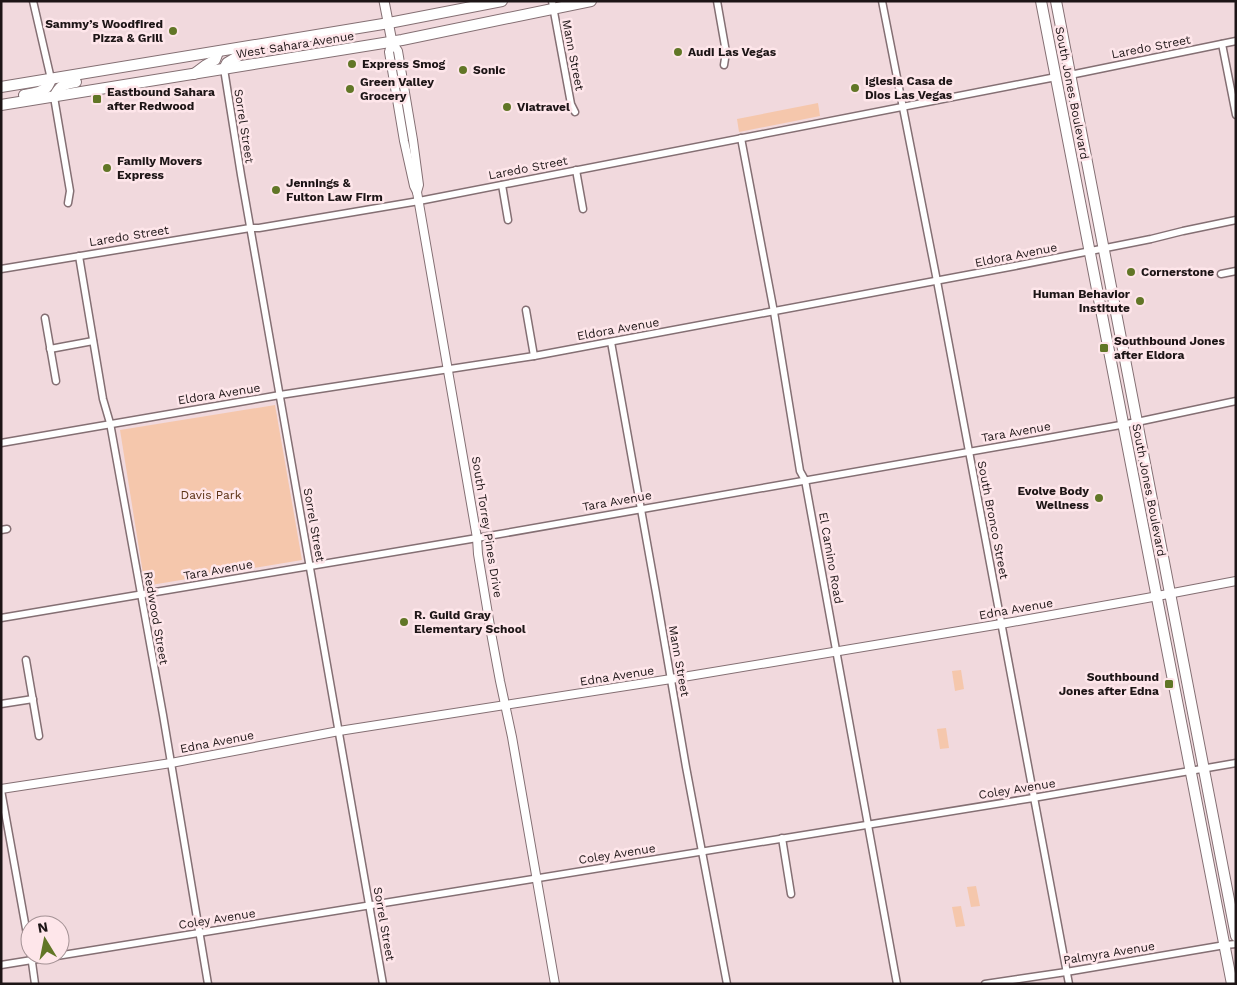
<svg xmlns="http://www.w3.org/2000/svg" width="1237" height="985" font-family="'Work Sans',sans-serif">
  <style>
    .green { fill: #f5c7ac }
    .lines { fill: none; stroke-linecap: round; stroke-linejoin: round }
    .minor-casing { stroke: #846f73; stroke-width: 9 }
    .tertiary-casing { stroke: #846f73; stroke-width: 10 }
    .secondary-casing { stroke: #846f73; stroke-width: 11 }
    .primary-casing { stroke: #846f73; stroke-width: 12 }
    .minor { stroke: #fff; stroke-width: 6 }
    .tertiary { stroke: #fff; stroke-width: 8 }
    .secondary { stroke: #fff; stroke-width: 9 }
    .primary { stroke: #fff; stroke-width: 10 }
    .poi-dot { fill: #617626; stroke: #fee6ea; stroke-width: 2 }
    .labels { text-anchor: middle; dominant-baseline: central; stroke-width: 5; stroke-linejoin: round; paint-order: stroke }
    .poi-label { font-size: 12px; font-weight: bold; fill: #1d1516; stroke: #fee6ea; text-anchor: start }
    .street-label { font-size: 12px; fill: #1d1516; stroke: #fee6ea }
    .park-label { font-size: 12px; fill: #5b3113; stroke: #fee6ea }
  </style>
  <rect width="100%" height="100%" fill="#f1d9dd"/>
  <g class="green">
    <polygon points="818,103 820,116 739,132 737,119"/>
    <polygon points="275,405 302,560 145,586 120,430"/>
    <polygon points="961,670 964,689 955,691 952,671"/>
    <polygon points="946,728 949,748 940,749 937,729"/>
    <polygon points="976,886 980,906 971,907 967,887"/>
    <polygon points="961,906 965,926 956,927 952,907"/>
  </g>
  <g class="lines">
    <g class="minor-casing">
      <g id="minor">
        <polyline points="33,1 51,79"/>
        <polyline points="552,1 571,104 575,112"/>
        <polyline points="717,1 726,52 724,65"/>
        <polyline points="882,1 937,281 1069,984"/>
        <polyline points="1222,44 1236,115"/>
        <polyline points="224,69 241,175 383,984"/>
        <polyline points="1070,75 1236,41"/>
        <polyline points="54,97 70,191 68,203"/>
        <polyline points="741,138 774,312 800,471 805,480 897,984"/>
        <polyline points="576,170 583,209"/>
        <polyline points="502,185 508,220"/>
        <polyline points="79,256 103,399 110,423 163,715 208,984"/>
        <polyline points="1,269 250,228 259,228 419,201 1056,77"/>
        <polyline points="1221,274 1236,271"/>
        <polyline points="526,310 534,356"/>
        <polyline points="45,318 56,381"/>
        <polyline points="611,342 656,593 686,767 727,984"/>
        <polyline points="50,349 93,341"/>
        <polyline points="1,443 280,395 534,356 1015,266 1151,239 1183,231 1236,220"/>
        <polyline points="1,530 7,529"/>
        <polyline points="1,618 477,538 1048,438 1137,422 1236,401"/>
        <polyline points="26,660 39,736"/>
        <polyline points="1,704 33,699"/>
        <polyline points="1,790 30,951"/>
        <polyline points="782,838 791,894"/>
        <polyline points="31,955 35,984"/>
        <polyline points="1,965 1033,798 1236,763"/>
        <polyline points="985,984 1066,972 1225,945 1236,944"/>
      </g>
    </g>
    <g class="tertiary-casing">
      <g id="tertiary">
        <polyline points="392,42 389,52 404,141 414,186 417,192 477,538 478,554 492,638 500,681 512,737 555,984"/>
        <polyline points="392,42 398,51 413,140 419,185 417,192"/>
        <polyline points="1,789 171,763 339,731 671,679 1001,624 1147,598 1236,581"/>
      </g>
    </g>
    <g class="secondary-casing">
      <polyline id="secondary" points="384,1 392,42"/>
    </g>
    <g class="primary-casing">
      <g id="primary">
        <polyline points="1041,1 1232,984"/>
        <polyline points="1056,1 1236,936"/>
        <polyline points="224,69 227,63 237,57 246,47"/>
        <polyline points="194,74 206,65 215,60 218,52"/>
        <polyline points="1,87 389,23 502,1"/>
        <path d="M24 95C31 94 42 93 47 87 48 86 51 80 51 79"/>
        <path d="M54 97C60 85 64 84 76 82"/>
        <polyline points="1,105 402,40 591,1"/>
      </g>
    </g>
    <use href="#minor" class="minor"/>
    <use href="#tertiary" class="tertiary"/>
    <use href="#secondary" class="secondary"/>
    <use href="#primary" class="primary"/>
  </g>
  <g class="poi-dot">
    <circle cx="173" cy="31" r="5"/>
    <circle cx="678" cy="52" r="5"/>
    <circle cx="352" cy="64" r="5"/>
    <circle cx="463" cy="70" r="5"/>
    <circle cx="855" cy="88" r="5"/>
    <circle cx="350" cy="89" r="5"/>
    <rect x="92" y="94" width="10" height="10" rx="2.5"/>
    <circle cx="507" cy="107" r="5"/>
    <circle cx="107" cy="168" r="5"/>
    <circle cx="276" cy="190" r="5"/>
    <circle cx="1131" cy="272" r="5"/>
    <circle cx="1140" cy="301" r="5"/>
    <rect x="1099" y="343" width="10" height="10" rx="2.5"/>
    <circle cx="1099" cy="498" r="5"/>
    <circle cx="404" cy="622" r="5"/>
    <rect x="1164" y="679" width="10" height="10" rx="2.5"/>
  </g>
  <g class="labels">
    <g class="poi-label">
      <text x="163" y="24" text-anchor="end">Sammy’s Woodfired<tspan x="163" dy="14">Pizza &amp; Grill</tspan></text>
      <text x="688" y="52">Audi Las Vegas</text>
      <text x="362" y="64">Express Smog</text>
      <text x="473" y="70">Sonic</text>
      <text x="865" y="81">Iglesia Casa de<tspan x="865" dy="14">Dios Las Vegas</tspan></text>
      <text x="360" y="82">Green Valley<tspan x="360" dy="14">Grocery</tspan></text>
      <text x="107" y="92">Eastbound Sahara<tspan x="107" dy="14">after Redwood</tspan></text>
      <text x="517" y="107">Viatravel</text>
      <text x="117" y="161">Family Movers<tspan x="117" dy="14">Express</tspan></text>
      <text x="286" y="183">Jennings &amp;<tspan x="286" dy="14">Fulton Law Firm</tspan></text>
      <text x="1141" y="272">Cornerstone</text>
      <text x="1130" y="294" text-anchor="end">Human Behavior<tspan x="1130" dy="14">Institute</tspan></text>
      <text x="1114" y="341">Southbound Jones<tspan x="1114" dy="14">after Eldora</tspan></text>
      <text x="1089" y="491" text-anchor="end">Evolve Body<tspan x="1089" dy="14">Wellness</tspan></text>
      <text x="414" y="615">R. Guild Gray<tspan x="414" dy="14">Elementary School</tspan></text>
      <text x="1159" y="677" text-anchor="end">Southbound<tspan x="1159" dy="14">Jones after Edna</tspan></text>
    </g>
    <g class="street-label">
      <text transform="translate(295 45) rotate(-9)">West Sahara Avenue</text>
      <text transform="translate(1151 47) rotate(-11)">Laredo Street</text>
      <text transform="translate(573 55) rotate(79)">Mann Street</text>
      <text transform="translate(1072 93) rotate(79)">South Jones Boulevard</text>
      <text transform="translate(244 126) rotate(81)">Sorrel Street</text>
      <text transform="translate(528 168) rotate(-11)">Laredo Street</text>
      <text transform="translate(129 236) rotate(-9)">Laredo Street</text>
      <text transform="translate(1016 255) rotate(-11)">Eldora Avenue</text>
      <text transform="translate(618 329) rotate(-10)">Eldora Avenue</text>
      <text transform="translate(219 394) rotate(-9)">Eldora Avenue</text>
      <text transform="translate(1016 432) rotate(-10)">Tara Avenue</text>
      <text transform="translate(1149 490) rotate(79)">South Jones Boulevard</text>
      <text transform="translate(617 501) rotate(-10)">Tara Avenue</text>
      <text transform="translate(993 520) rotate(79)">South Bronco Street</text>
      <text transform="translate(314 525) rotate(80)">Sorrel Street</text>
      <text transform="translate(487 527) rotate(81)">South Torrey Pines Drive</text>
      <text transform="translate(831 558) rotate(80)">El Camino Road</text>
      <text transform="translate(218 570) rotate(-10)">Tara Avenue</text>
      <text transform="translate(1016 609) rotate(-10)">Edna Avenue</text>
      <text transform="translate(156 618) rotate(80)">Redwood Street</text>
      <text transform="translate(679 661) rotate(80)">Mann Street</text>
      <text transform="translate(617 676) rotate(-9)">Edna Avenue</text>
      <text transform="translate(217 742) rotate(-11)">Edna Avenue</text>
      <text transform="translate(1017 789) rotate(-9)">Coley Avenue</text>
      <text transform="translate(617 854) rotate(-9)">Coley Avenue</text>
      <text transform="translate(217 919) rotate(-9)">Coley Avenue</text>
      <text transform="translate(384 924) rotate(80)">Sorrel Street</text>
      <text transform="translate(1109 953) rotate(-9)">Palmyra Avenue</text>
    </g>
    <g class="park-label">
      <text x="211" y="495">Davis Park</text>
    </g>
  </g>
  <rect width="1237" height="985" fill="none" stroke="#1d1516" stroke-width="5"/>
  <g transform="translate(45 940) rotate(350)"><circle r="24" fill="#fee6ea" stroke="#a49295"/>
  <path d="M0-4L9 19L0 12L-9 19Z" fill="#617626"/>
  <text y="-8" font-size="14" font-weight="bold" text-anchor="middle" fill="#1d1516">N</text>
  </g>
</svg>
